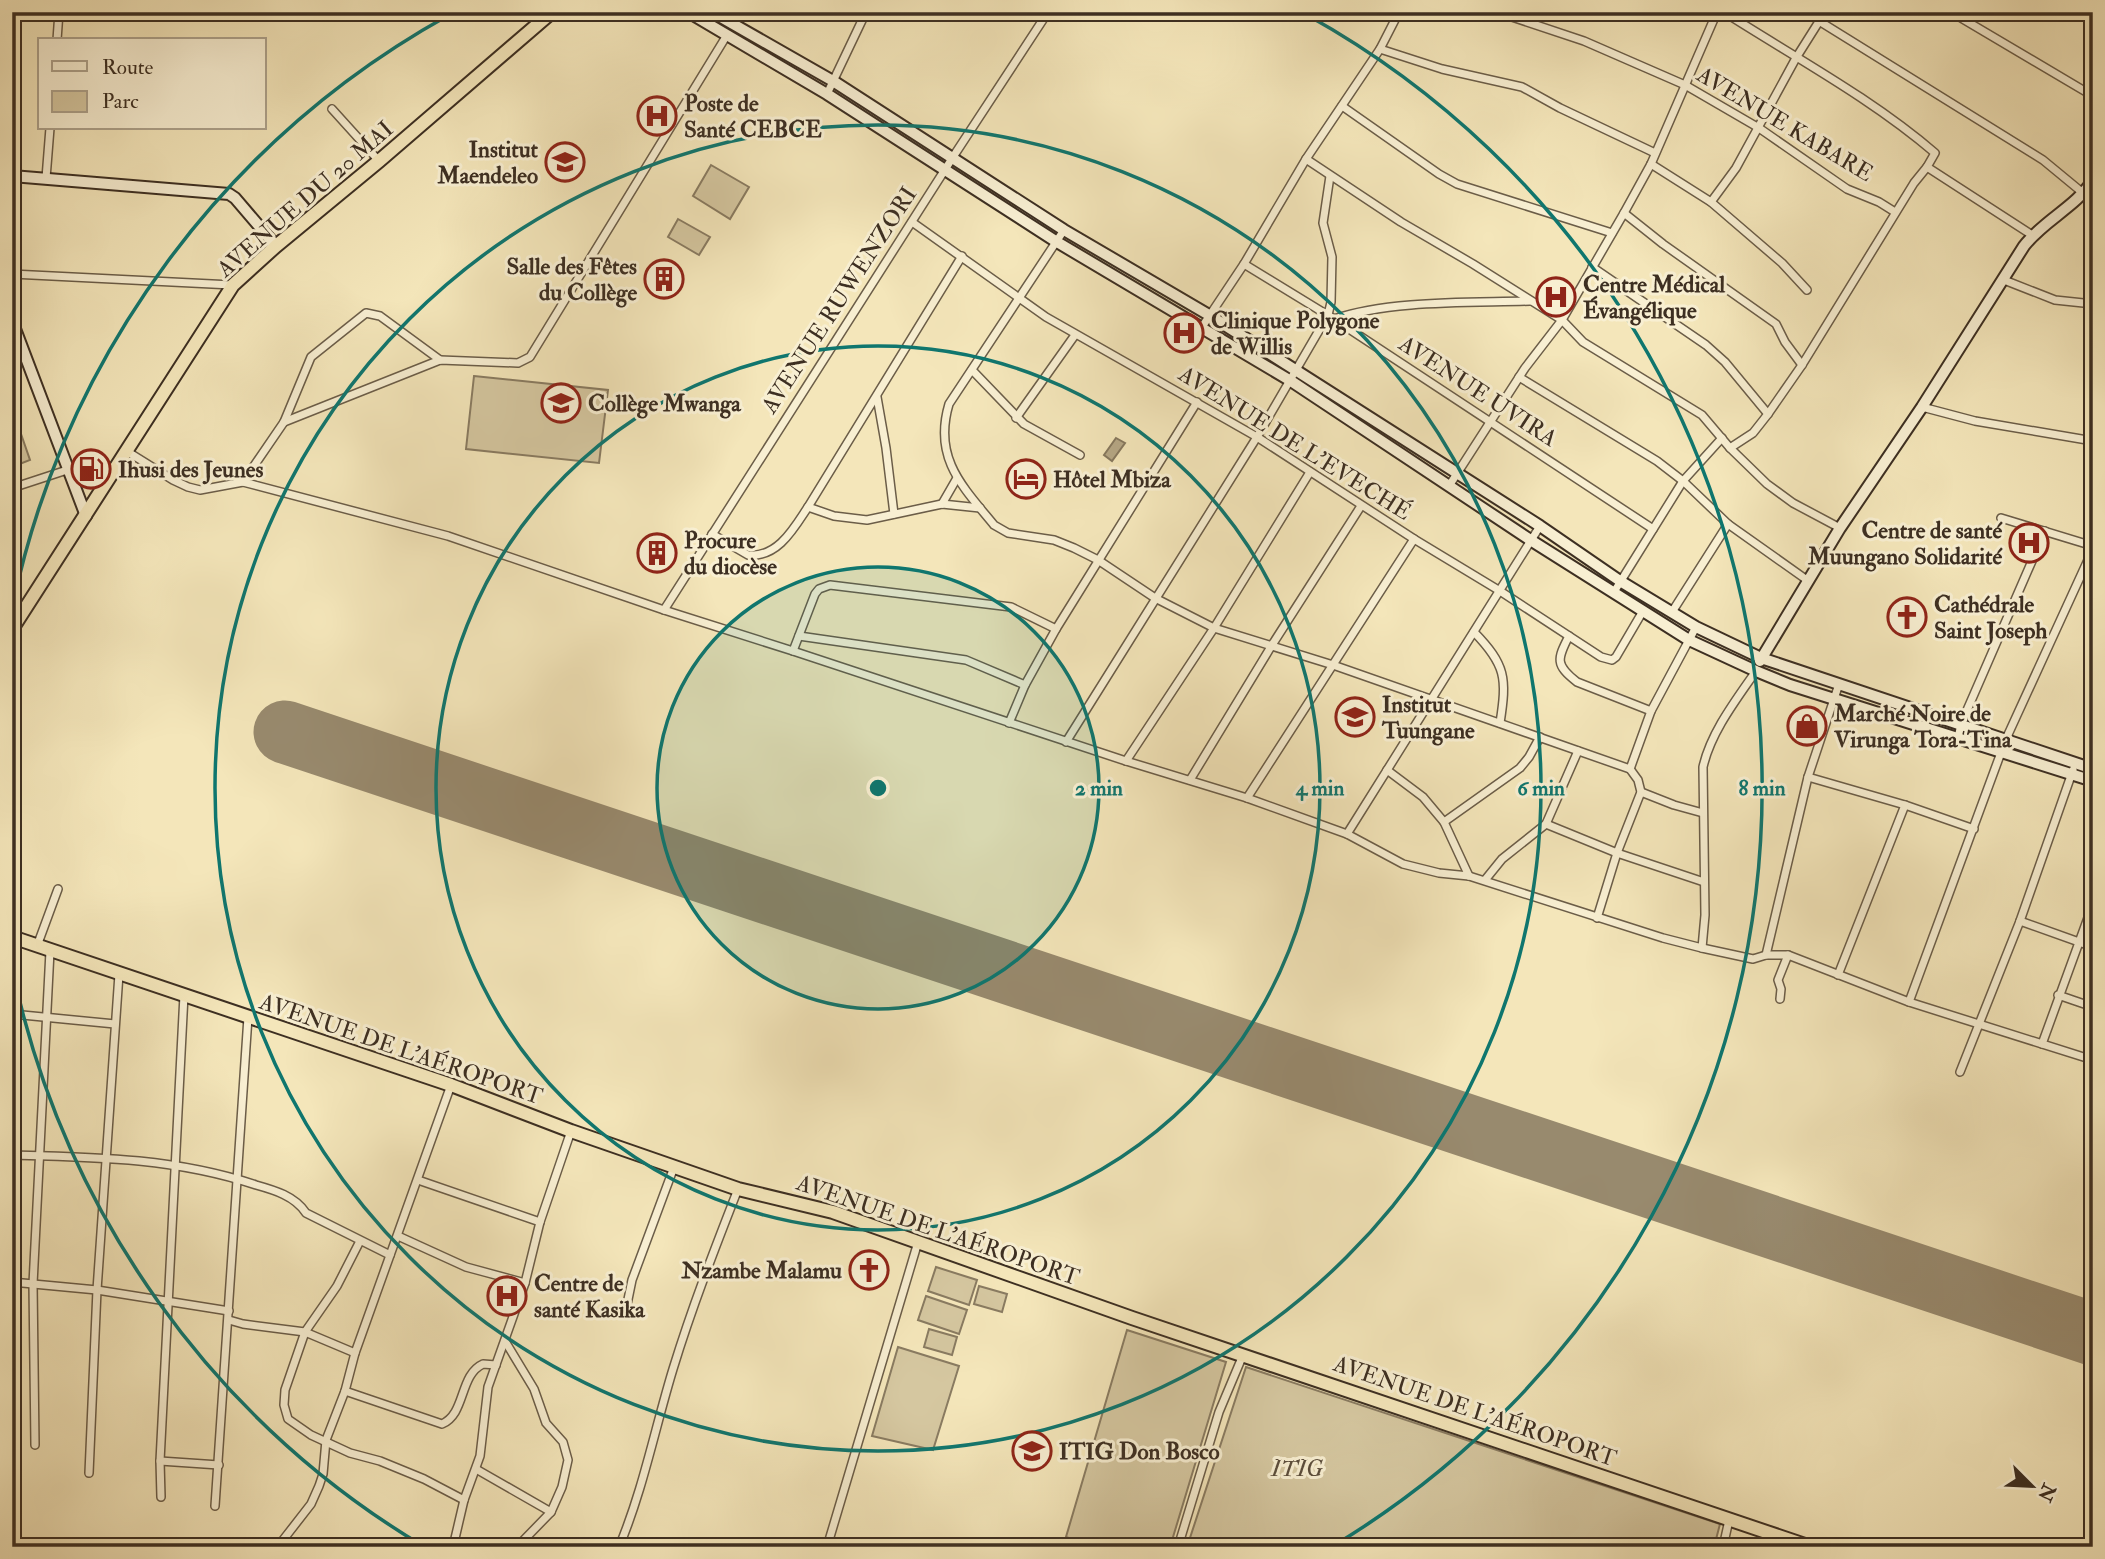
<svg xmlns="http://www.w3.org/2000/svg" width="2105" height="1559" font-family="'IM FELL Double Pica',serif">
  <style>
    .green { fill: #d5c7a0; stroke: #897b61; stroke-width: 2 }
    .water { fill: #b6a886; stroke: #86785e; stroke-width: 2 }
    .lines { fill: none; stroke-linecap: round; stroke-linejoin: round }
    .runway { stroke: #988a6e; stroke-width: 63 }
    .street-casing { stroke: #6b5d48; stroke-width: 10 }
    .secondary-casing { stroke: #3d2f22; stroke-width: 14 }
    .highway-casing { stroke: #3d2f22; stroke-width: 16 }
    .street { stroke: #f8efd2; stroke-width: 7 }
    .secondary { stroke: #f8efd2; stroke-width: 10 }
    .highway { stroke: #f4e6ba; stroke-width: 12 }
    .ring { fill: none; stroke: #0f766e; stroke-width: 3.5 }
    .labels { text-anchor: middle; dominant-baseline: central; stroke-width: 6; stroke-linejoin: round; paint-order: stroke }
    .poi-label { font-size: 23px; font-weight: bold; fill: #3d2f22; stroke: #f8efd2; text-anchor: start }
    .street-label { font-size: 23px; fill: #3d2f22; stroke: #f8efd2 }
    .park-label { font-size: 23px; font-style: italic; fill: #5b4d3b; stroke: #f8efd2 }
    .centre { fill: #0f766e; stroke: #f8efd2; stroke-width: 3.5 }
    .ring-label { font-size: 21px; text-anchor: middle; font-weight: bold; fill: #0f766e; stroke: #f8efd2; stroke-width: 6; stroke-linejoin: round; paint-order: stroke }
  </style>
  <rect width="100%" height="100%" fill="#f4e6ba"/>
  <filter id="stains"><feTurbulence type="fractalNoise" baseFrequency=".00286" numOctaves="4"/><feColorMatrix values="0 0 0 0 .2 0 0 0 0 .09 0 0 0 0 .02 0 0 0 .5 -.17"/></filter>
  <radialGradient id="worn" r=".72"><stop offset=".6" stop-color="#630" stop-opacity="0"/><stop offset="1" stop-color="#630" stop-opacity=".3"/></radialGradient>
  <g class="green">
    <polygon points="711,165 749,187 730,219 693,196"/>
    <polygon points="678,219 710,237 699,255 668,237"/>
    <polygon points="474,376 608,390 599,463 466,449"/>
    <polygon points="12,408 30,460 12,467"/>
    <polygon points="936,1267 977,1280 969,1305 928,1291"/>
    <polygon points="979,1286 1007,1294 1002,1312 974,1304"/>
    <polygon points="926,1296 967,1310 959,1334 918,1320"/>
    <polygon points="929,1329 957,1337 952,1355 924,1347"/>
    <polygon points="1127,1330 1226,1362 1170,1547 1093,1547 1066,1537"/>
    <polygon points="898,1347 959,1366 933,1450 872,1436"/>
    <polygon points="1246,1367 1720,1524 1714,1547 1187,1547"/>
  </g>
  <polygon class="water" points="1116,438 1125,443 1112,461 1104,455"/>
  <g class="lines">
    <polyline class="runway" points="285,732 2093,1334"/>
    <g class="street-casing">
      <g id="street">
        <polyline points="1497,12 1584,41 1685,85 1759,128 1847,189 1879,202 1895,212"/>
        <path d="M1724 12C1794 57 1871 98 1935 153L1927 167 2032 235"/>
        <polyline points="1951,12 2093,96"/>
        <polyline points="1819,21 2043,160 2083,193"/>
        <polyline points="57,40 59,12"/>
        <polyline points="1380,49 1442,69 1522,87 1560,108 1655,153"/>
        <polyline points="827,94 866,12"/>
        <polyline points="1342,106 1439,174 1457,184 1612,233"/>
        <polyline points="332,109 379,161"/>
        <polyline points="1306,159 1401,222 1473,264 1562,320 1583,342 1702,415 1730,448 1767,484 1793,503 1840,528"/>
        <polyline points="1651,164 1711,202 1782,263 1807,290"/>
        <polyline points="46,178 50,128"/>
        <polyline points="1711,202 1736,168 1796,58 1825,12"/>
        <polyline points="1624,213 1663,244 1776,324 1785,342 1802,365"/>
        <polyline points="912,222 1046,317 1257,437 1414,539 1500,591 1601,657 1612,660 1616,657 1643,611"/>
        <path d="M1064 230 949 404C933 458 962 486 994 525L1008 533 1054 540 1074 548 1098 560 1155 598 1214 628 1333 665 1630 769 1638 780 1641 792 1617 853 1597 918"/>
        <polyline points="1244,264 1334,319 1653,529"/>
        <polyline points="1592,267 1706,345 1725,362 1768,414"/>
        <polyline points="12,274 232,285"/>
        <polyline points="2004,280 2055,300 2093,304"/>
        <path d="M1334 319C1390 300 1470 303 1530 301"/>
        <polyline points="1202,327 1244,264 1306,159 1380,49 1399,12"/>
        <polyline points="972,370 1024,424 1080,455"/>
        <polyline points="1519,377 1657,461 1683,481 1728,524 1807,580"/>
        <polyline points="877,397 886,448 894,514"/>
        <polyline points="1922,407 1975,421 2093,441"/>
        <polyline points="1016,418 1075,335"/>
        <polyline points="284,422 440,360 518,363 530,357 727,35"/>
        <polyline points="1730,448 1753,433 1768,414 1802,365 1914,183 1927,167"/>
        <polyline points="128,452 173,480 188,487 200,490 243,482 448,536 664,610 793,651 1126,761 1247,798 1347,834 1403,864 1439,873 1469,876 1663,938 1702,948 1753,959 1766,955 1788,955 1909,1002 2093,1060"/>
        <polyline points="243,482 284,422 311,357 366,313 380,316 440,360"/>
        <polyline points="1449,486 1525,368 1562,320 1624,213 1651,164 1717,12"/>
        <polyline points="12,488 67,470"/>
        <polyline points="942,504 957,478"/>
        <polyline points="808,507 834,516 867,520 942,504 980,508"/>
        <polyline points="2001,518 2093,546"/>
        <path d="M712 534 748 555C778 558 794 528 808 507L962 256"/>
        <polyline points="1614,592 1683,481 1722,438"/>
        <polyline points="664,610 953,157 1048,12"/>
        <polyline points="1672,612 1728,524"/>
        <path d="M1474 632C1506 665 1507 678 1500 723"/>
        <polyline points="799,636 966,660 1025,685"/>
        <path d="M1569 636C1557 659 1555 665 1577 682L1651 711"/>
        <polyline points="793,651 815,594 819,589 830,585 1011,607 1056,629"/>
        <polyline points="1009,723 1025,685 1056,629 1197,402"/>
        <polyline points="1958,738 1961,724 2045,531"/>
        <polyline points="1066,742 1257,437 1328,315 1331,302 1332,257 1323,223 1330,176"/>
        <polyline points="1126,761 1214,628 1310,472"/>
        <polyline points="1630,769 1651,711 1696,627"/>
        <polyline points="1387,770 1423,797 1444,822 1469,876"/>
        <polyline points="1808,777 1905,805 1974,829"/>
        <polyline points="1190,780 1272,645 1361,506"/>
        <polyline points="1641,792 1674,805 1703,813"/>
        <polyline points="1247,798 1414,539"/>
        <polyline points="1444,822 1520,768 1529,757 1540,737"/>
        <polyline points="1546,824 1617,853 1704,882"/>
        <polyline points="1347,834 1540,526"/>
        <polyline points="1485,880 1502,859 1546,824 1578,751"/>
        <polyline points="2020,921 2093,947"/>
        <polyline points="37,946 58,889"/>
        <path d="M1702 948 1705 915 1703 767C1711 732 1736 700 1756 671"/>
        <polyline points="1766,955 1808,777 1839,684"/>
        <polyline points="1838,975 1905,805"/>
        <polyline points="2058,995 2093,1007"/>
        <polyline points="1780,999 1781,989 1778,980 1788,955"/>
        <polyline points="1909,1002 2006,739 2093,549"/>
        <polyline points="12,1014 115,1024"/>
        <polyline points="2042,1044 2093,904"/>
        <polyline points="1960,1072 2020,921 2073,770"/>
        <path d="M451 1085 355 1353 345 1391 442 1424C466 1414 459 1375 483 1364L496 1365"/>
        <path d="M12 1155C96 1157 175 1158 256 1185 274 1190 295 1196 306 1213L390 1255"/>
        <polyline points="418,1180 540,1222"/>
        <polyline points="398,1236 466,1267 525,1283"/>
        <polyline points="360,1241 337,1286 305,1332 285,1390 284,1405 288,1419 311,1435 350,1453 380,1461 424,1479 464,1500"/>
        <polyline points="12,1282 97,1290 229,1311"/>
        <polyline points="625,1314 632,1280 674,1167"/>
        <polyline points="229,1320 243,1324 305,1332 355,1353"/>
        <polyline points="505,1341 534,1389 546,1423 563,1442 568,1460 562,1487 551,1512 517,1547"/>
        <polyline points="35,1445 33,1284 50,951"/>
        <polyline points="160,1461 219,1465"/>
        <polyline points="476,1469 551,1512"/>
        <polyline points="89,1473 97,1290 119,974"/>
        <polyline points="161,1497 160,1461 184,995"/>
        <polyline points="215,1506 248,1017"/>
        <polyline points="283,1540 311,1504 319,1486 323,1474 326,1440 345,1391"/>
        <polyline points="453,1547 464,1500 480,1456 488,1387 525,1283 540,1222 571,1131"/>
        <path d="M619 1547C643 1490 655 1428 673 1369 692 1307 715 1248 738 1189"/>
        <polyline points="827,1547 918,1242"/>
        <polyline points="1178,1547 1219,1412 1243,1355"/>
        <polyline points="1723,1547 1729,1520"/>
      </g>
    </g>
    <g class="secondary-casing">
      <g id="secondary">
        <polyline points="688,12 827,94 1057,242 1291,381 1532,541 1689,640 1756,671 1790,685 2093,781"/>
        <polyline points="712,12 833,81 1064,230 1209,315 1540,526 1620,581 1696,627 1761,658 2093,769"/>
        <polyline points="12,176 229,194 235,198 276,246"/>
        <polyline points="12,321 86,516"/>
        <path d="M1760 661 1840 528 1922 407 2024 246C2044 220 2076 207 2093 180"/>
      </g>
    </g>
    <g class="highway-casing">
      <g id="highway">
        <polyline points="12,629 233,285 276,246 379,161 552,12"/>
        <polyline points="12,937 451,1085 571,1131 738,1189 833,1212 1132,1318 1811,1547"/>
      </g>
    </g>
    <use href="#street" class="street"/>
    <use href="#secondary" class="secondary"/>
    <use href="#highway" class="highway"/>
  </g>
  <circle cx="878" cy="788" r="221" fill="#0f766e" fill-opacity=".12"/>
  <g class="ring">
    <circle cx="878" cy="788" r="221"/>
    <circle cx="878" cy="788" r="442"/>
    <circle cx="878" cy="788" r="663"/>
    <path d="M423 1546A884 884 0 0 1 13 972M13 604A884 884 0 0 1 449 15M1307 15A884 884 0 0 1 1333 1546"/>
  </g>
  <defs>
    <g id="hospital-ring" transform="scale(2.0125)"><circle r="9.5" fill="#f8efd2" stroke="#8f2418" stroke-width="1.5"/><path d="M-5-5h3v3.5h4V-5h3V5h-3V1.5h-4V5h-3Z" fill="#8f2418"/></g>
    <g id="school-ring" transform="scale(2.0125)"><circle r="9.5" fill="#f8efd2" stroke="#8f2418" stroke-width="1.5"/><path d="M0-5L7-2L0 1L-7-2ZM-4 1L0 2.5L4 1V4Q0 6-4 4Z" fill="#8f2418"/></g>
    <g id="building-ring" transform="scale(2.0125)"><circle r="9.5" fill="#f8efd2" stroke="#8f2418" stroke-width="1.5"/><path d="M-4-6H4V6H1V3H-1V6H-4ZM-2.5-4.3h1.7v1.8h-1.7ZM.8-4.3h1.7v1.8H.8ZM-2.5-1h1.7V.8h-1.7ZM.8-1h1.7V.8H.8Z" fill="#8f2418"/></g>
    <g id="fuel-ring" transform="scale(2.0125)"><circle r="9.5" fill="#f8efd2" stroke="#8f2418" stroke-width="1.5"/><path d="M-5.5-6h7V0h2V4h1.3V-2.5L3-4.5l.8-.8L6-3V5H2.5V1h-1V6h-7ZM-4.2-4.7v3.2H.2V-4.7Z" fill="#8f2418"/></g>
    <g id="hotel-ring" transform="scale(2.0125)"><circle r="9.5" fill="#f8efd2" stroke="#8f2418" stroke-width="1.5"/><path d="M-6-4.5h1.5V1H6V5H4.5V3h-9V5H-6ZM-4 0a1.8 1.8 0 1 1 3.6 0ZM.5 0V-2.5h3Q6-2.5 6 0Z" fill="#8f2418"/></g>
    <g id="church-ring" transform="scale(2.0125)"><circle r="9.5" fill="#f8efd2" stroke="#8f2418" stroke-width="1.5"/><path d="M-1.2-6h2.4v3.5h3.3v2.4h-3.3V6h-2.4V-.1h-3.3v-2.4h3.3Z" fill="#8f2418"/></g>
    <g id="shop-ring" transform="scale(2.0125)"><circle r="9.5" fill="#f8efd2" stroke="#8f2418" stroke-width="1.5"/><path d="M-5-2.5h2.3a2.7 3.5 0 0 1 5.4 0H5L5.5 6h-11ZM-1.5-2.5h3a1.5 2.3 0 0 0-3 0Z" fill="#8f2418"/></g>
    <g id="university-ring" transform="scale(2.0125)"><circle r="9.5" fill="#f8efd2" stroke="#8f2418" stroke-width="1.5"/><path d="M0-5L7-2L0 1L-7-2ZM-4 1L0 2.5L4 1V4Q0 6-4 4Z" fill="#8f2418"/></g>
  </defs>
  <g fill-rule="evenodd">
    <use href="#hospital-ring" x="657" y="116"/>
    <use href="#school-ring" x="565" y="162"/>
    <use href="#building-ring" x="664" y="279"/>
    <use href="#hospital-ring" x="1556" y="297"/>
    <use href="#hospital-ring" x="1184" y="333"/>
    <use href="#school-ring" x="561" y="403"/>
    <use href="#fuel-ring" x="91" y="469"/>
    <use href="#hotel-ring" x="1026" y="479"/>
    <use href="#hospital-ring" x="2029" y="543"/>
    <use href="#building-ring" x="657" y="553"/>
    <use href="#church-ring" x="1907" y="617"/>
    <use href="#school-ring" x="1355" y="717"/>
    <use href="#shop-ring" x="1807" y="726"/>
    <use href="#church-ring" x="869" y="1270"/>
    <use href="#hospital-ring" x="507" y="1296"/>
    <use href="#university-ring" x="1032" y="1451"/>
  </g>
  <g class="labels">
    <g class="poi-label">
      <text x="684" y="103">Poste de<tspan x="684" dy="26">Santé CEBCE</tspan></text>
      <text x="538" y="149" text-anchor="end">Institut<tspan x="538" dy="26">Maendeleo</tspan></text>
      <text x="637" y="266" text-anchor="end">Salle des Fêtes<tspan x="637" dy="26">du Collège</tspan></text>
      <text x="1583" y="284">Centre Médical<tspan x="1583" dy="26">Évangélique</tspan></text>
      <text x="1211" y="320">Clinique Polygone<tspan x="1211" dy="26">de Willis</tspan></text>
      <text x="588" y="403">Collège Mwanga</text>
      <text x="118" y="469">Ihusi des Jeunes</text>
      <text x="1053" y="479">Hôtel Mbiza</text>
      <text x="2002" y="530" text-anchor="end">Centre de santé<tspan x="2002" dy="26">Muungano Solidarité</tspan></text>
      <text x="684" y="540">Procure<tspan x="684" dy="26">du diocèse</tspan></text>
      <text x="1934" y="604">Cathédrale<tspan x="1934" dy="26">Saint Joseph</tspan></text>
      <text x="1382" y="704">Institut<tspan x="1382" dy="26">Tuungane</tspan></text>
      <text x="1834" y="713">Marché Noire de<tspan x="1834" dy="26">Virunga Tora-Tina</tspan></text>
      <text x="842" y="1270" text-anchor="end">Nzambe Malamu</text>
      <text x="534" y="1283">Centre de<tspan x="534" dy="26">santé Kasika</tspan></text>
      <text x="1059" y="1451">ITIG Don Bosco</text>
    </g>
    <g class="street-label">
      <text transform="translate(1785 124) rotate(31)">AVENUE KABARE</text>
      <text transform="translate(305 199) rotate(-41)">AVENUE DU 20 MAI</text>
      <text transform="translate(839 300) rotate(-57)">AVENUE RUWENZORI</text>
      <text transform="translate(1478 391) rotate(33)">AVENUE UVIRA</text>
      <text transform="translate(1295 443) rotate(32)">AVENUE DE L'EVECHÉ</text>
      <text transform="translate(401 1049) rotate(19)">AVENUE DE L'AÉROPORT</text>
      <text transform="translate(938 1230) rotate(19)">AVENUE DE L'AÉROPORT</text>
      <text transform="translate(1475 1411) rotate(19)">AVENUE DE L'AÉROPORT</text>
    </g>
    <g class="park-label">
      <text x="1297" y="1468">ITIG</text>
    </g>
  </g>
  <circle cx="878" cy="788" r="10" class="centre"/>
  <g class="ring-label">
    <text x="1099" y="795">2 min</text>
    <text x="1320" y="795">4 min</text>
    <text x="1541" y="795">6 min</text>
    <text x="1762" y="795">8 min</text>
  </g>
  <rect width="2105" height="1559" fill="none" stroke="#f4e6ba" stroke-width="42"/>
  <rect x="14" y="14" width="2077" height="1531" fill="none" stroke="#3d2f22" stroke-width="3.5"/>
  <rect x="21" y="21" width="2063" height="1517" fill="none" stroke="#3d2f22" stroke-width="2"/>
  <rect x="38" y="38" width="228" height="91" fill="#f8efd2" stroke="#ada28c" stroke-width="2"/>
  <rect x="52" y="61" width="35" height="10" fill="#f8efd2" stroke="#ada28c" stroke-width="2"/>
  <text x="102" y="74" font-size="21" fill="#3d2f22">Route</text>
  <rect x="52" y="91" width="35" height="21" fill="#d5c7a0" stroke="#ada28c" stroke-width="2"/>
  <text x="102" y="108" font-size="21" fill="#3d2f22">Parc</text>
  <g transform="translate(2032 1486) rotate(114)" stroke="#f8efd2" stroke-width="5" paint-order="stroke">
  <path d="M0-5L12 26L0 18L-12 26Z" fill="#3d2f22"/>
  <text y="-10" font-size="19" font-weight="bold" text-anchor="middle" fill="#3d2f22">N</text>
  </g>
  <rect width="100%" height="100%" filter="url(#stains)"/>
  <rect width="100%" height="100%" fill="url(#worn)"/>
</svg>
